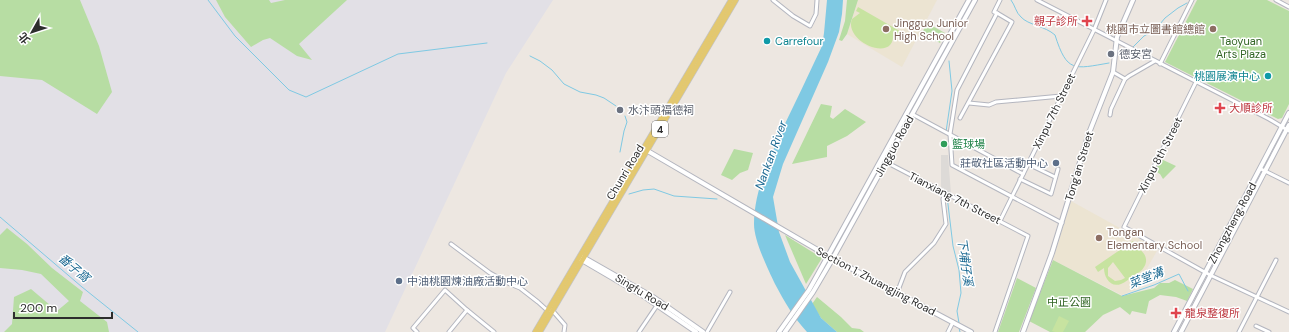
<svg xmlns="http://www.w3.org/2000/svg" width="1289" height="332" font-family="'DM Sans','Noto Sans TC',sans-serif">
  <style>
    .industrial { fill: #e2e0e6 }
    .education { fill: #ece4d2 }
    .green { fill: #b7dda3 }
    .pitch { fill: #c7e3a0; fill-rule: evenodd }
    .plaza { fill: #dddad7 }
    .water { fill: #7fc9e3 }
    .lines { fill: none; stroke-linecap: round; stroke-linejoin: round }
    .stream { stroke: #7fc9e3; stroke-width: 1 }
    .street-casing { stroke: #b4b6bf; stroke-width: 5 }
    .secondary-casing { stroke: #b4b6bf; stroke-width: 6 }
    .primary-casing { stroke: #c4c4c4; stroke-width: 6 }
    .street { stroke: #fff; stroke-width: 3 }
    .secondary { stroke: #fff; stroke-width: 4 }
    .primary { stroke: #e3c86f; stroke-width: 4.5 }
    .health-dot { fill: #e0444e; stroke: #fff; stroke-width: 1.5 }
    .education-dot { fill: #8d6e63; stroke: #fff; stroke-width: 1.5 }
    .culture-dot { fill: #0f9aa8; stroke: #fff; stroke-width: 1.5 }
    .worship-dot { fill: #6b7280; stroke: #fff; stroke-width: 1.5 }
    .leisure-dot { fill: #2e9e5b; stroke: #fff; stroke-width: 1.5 }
    .service-dot { fill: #5c6f8a; stroke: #fff; stroke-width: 1.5 }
    .labels { text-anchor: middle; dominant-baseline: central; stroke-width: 3; stroke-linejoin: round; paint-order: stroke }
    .shield { fill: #fff; stroke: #6c6c6c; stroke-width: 1 }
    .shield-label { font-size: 10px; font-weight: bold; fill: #2d2d2d }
    .health-label { font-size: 11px; fill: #be3a42; stroke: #fff; text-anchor: start }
    .education-label { font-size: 11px; fill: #785e54; stroke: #fff; text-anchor: start }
    .culture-label { font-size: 11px; fill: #0d838f; stroke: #fff; text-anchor: start }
    .park-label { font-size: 11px; fill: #306423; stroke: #fff }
    .worship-label { font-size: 11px; fill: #5b616d; stroke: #fff; text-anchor: start }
    .street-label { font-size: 11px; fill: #2d2d2d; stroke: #fff }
    .leisure-label { font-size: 11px; fill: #27864d; stroke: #fff; text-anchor: start }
    .service-label { font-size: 11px; fill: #4e5e75; stroke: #fff; text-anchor: end }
    .water-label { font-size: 12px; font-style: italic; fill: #1b6992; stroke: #fff }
  </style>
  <rect width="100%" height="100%" fill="#ede7e1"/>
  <polygon class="industrial" points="0,0 553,0 506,73 385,332 0,332"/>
  <g class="education">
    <polygon points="858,0 937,0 902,67 847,34"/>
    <polygon points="1071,201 1158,249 1135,290 1122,295 1053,260"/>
  </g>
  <g class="green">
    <polygon points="0,0 80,0 99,46 112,92 97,114 42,80 0,76"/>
    <polygon points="216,0 269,0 271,3 285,0 347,0 299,44 312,60 297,56 270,38 263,40 251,47 225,17"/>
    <polygon points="847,0 858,0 847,34 842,41 839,40 845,21"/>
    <polygon points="1197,0 1267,0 1289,11 1289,104 1282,118 1278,119 1165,62"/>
    <polygon points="927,23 945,33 940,43 922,33"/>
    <polygon points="821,104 832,106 830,117 833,119 845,109 866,122 847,136 827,146 827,157 792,164"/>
    <polygon points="734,149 753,153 748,170 740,173 732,180 721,175"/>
    <polygon points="1161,159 1176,166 1163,179 1160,174 1155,171"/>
    <polygon points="7,228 27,244 52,268 83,292 80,301 107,322 109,332 4,332 12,324 14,297 31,289 57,311 69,301 41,274 22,270 0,268 0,235"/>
    <polygon points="785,235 822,258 806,284"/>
    <polygon points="1053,260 1122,296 1154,288 1160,283 1169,283 1175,280 1193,289 1187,301 1176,297 1160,295 1149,301 1146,314 1132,311 1130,315 1120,307 1103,315 1085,332 1050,332 1029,321"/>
    <polygon points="1017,278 1036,288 1019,332 998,332"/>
    <polygon points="817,297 841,317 852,328 860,329 864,332 837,332 821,318 812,304"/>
  </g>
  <g class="pitch">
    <path d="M858 7 905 34 903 37 893 32C897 65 843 42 852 19L860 13 856 11Z"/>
    <path d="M1133 241 1135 245 1133 247C1142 248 1150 258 1144 267 1142 271 1138 273 1134 275 1130 278 1126 282 1121 284 1110 288 1104 277 1104 268L1098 272 1095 267ZM1113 262 1125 278 1121 280 1115 281 1108 276V268Z"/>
    <polygon points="1059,316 1069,321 1063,332 1055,332 1052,331"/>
  </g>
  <polygon class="plaza" points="941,155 948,155 951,194 941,189"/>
  <path class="water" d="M827 0H843L842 14 839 32 828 62 783 164 773 197 779 232 790 262 821 318 837 332H807C794 318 784 301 775 284 768 269 754 241 754 224 754 193 768 162 780 134 794 105 808 76 822 46L824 33Z"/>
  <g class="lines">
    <g class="stream">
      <polyline points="208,0 235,36 289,90 306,97 398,54 487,43"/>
      <path d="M1011 0C1015 5 1016 13 1021 17 1028 25 1045 26 1055 35 1067 73 1074 69 1109 63"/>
      <polyline points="1133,47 1144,36 1155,30 1165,18 1178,8 1187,3"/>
      <polyline points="530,56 540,61 552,70 564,84 580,92 596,95 604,98 616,106"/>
      <polyline points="946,132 952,91 949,61"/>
      <polyline points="620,152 624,131 627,122 625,116"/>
      <polyline points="629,194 643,190 654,189 674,196 717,199"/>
      <polyline points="947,196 953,246 959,270 961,293 957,311 959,323"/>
      <polyline points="0,217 82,287 138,332"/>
      <polyline points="1122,296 1154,285 1179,274 1188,291"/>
      <polyline points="959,328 960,332"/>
    </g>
    <g class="street-casing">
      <g id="street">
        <polyline points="773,0 793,16 810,26 816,14 817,0"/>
        <polyline points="1000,0 994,12 997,13 957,90 950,134 952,165 1062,223"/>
        <polyline points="1037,0 1269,119 1289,131"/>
        <polyline points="1276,0 1289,7"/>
        <polyline points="1160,64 1192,0"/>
        <polyline points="1125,79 1129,76 1155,61"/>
        <polyline points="1196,82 1124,227 1210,275 1289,312"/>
        <polyline points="969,103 989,105 996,102 1061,96"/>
        <polyline points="912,114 1023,174"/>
        <polyline points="1110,115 1111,109 1125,79 1113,72"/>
        <polyline points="960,118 1012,22 997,13"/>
        <polyline points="884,161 1028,236 995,332"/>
        <polyline points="1028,164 1055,177"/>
        <polyline points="1261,169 1289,183"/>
        <polyline points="1020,179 1051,194 1058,169"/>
        <polyline points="1000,221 1094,30 1106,0"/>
        <polyline points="451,244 490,273 510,284 520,288 538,302 548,311"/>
        <polyline points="897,293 905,272 934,243 946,224 943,199 945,193"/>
        <polyline points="552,310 565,325 564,332"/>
        <polyline points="1256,326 1269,332"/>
        <polyline points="417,332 413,328 445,290 467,310 494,332"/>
        <polyline points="449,332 467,310"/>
        <polyline points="639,332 660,301"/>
        <polyline points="707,332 730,292"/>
        <polyline points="948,332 953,322"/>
        <polyline points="1239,332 1276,260"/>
      </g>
    </g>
    <g class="secondary-casing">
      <g id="secondary">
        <polyline points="646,150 828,256 971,332"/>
        <polyline points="581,256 653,297 703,332"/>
        <polyline points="580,259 645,297 696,332"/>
        <polyline points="779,332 809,290 828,256 969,0"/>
        <polyline points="785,332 813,292 833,258 975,0"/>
        <polyline points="1023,332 1052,253 1089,133 1113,72 1117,37 1133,0"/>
        <polyline points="1174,332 1289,113"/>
        <polyline points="1181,332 1289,125"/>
      </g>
    </g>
    <g class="primary-casing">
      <g id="primary">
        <polyline points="535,332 731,0"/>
        <polyline points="540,332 736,0"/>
      </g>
    </g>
    <use href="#street" class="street"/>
    <use href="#secondary" class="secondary"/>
    <use href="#primary" class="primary"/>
  </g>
  <g class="health-dot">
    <path d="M1085 15h4v4h4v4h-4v4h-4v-4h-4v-4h4z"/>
    <path d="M1218 102h4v4h4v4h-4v4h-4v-4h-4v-4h4z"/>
    <path d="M1174 307h4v4h4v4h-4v4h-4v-4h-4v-4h4z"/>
  </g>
  <g class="education-dot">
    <circle cx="886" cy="29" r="4"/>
    <circle cx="1213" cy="29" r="4"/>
    <circle cx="1099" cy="238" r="4"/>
  </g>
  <g class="culture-dot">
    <circle cx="767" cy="41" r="4"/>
    <circle cx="1268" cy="76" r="4"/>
  </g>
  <g class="worship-dot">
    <circle cx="1111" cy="54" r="4"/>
    <circle cx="620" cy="110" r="4"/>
  </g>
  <circle class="leisure-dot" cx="944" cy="144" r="4"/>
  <g class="service-dot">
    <circle cx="1056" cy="163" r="4"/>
    <circle cx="399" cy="281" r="4"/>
  </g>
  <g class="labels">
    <rect class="shield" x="652" y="121" width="16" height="16" rx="3"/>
    <g class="shield-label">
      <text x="660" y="129">4</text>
    </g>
    <g class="health-label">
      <text x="1078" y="21" text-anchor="end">親子診所</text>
      <text x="1229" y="108">大順診所</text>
      <text x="1185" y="313">龍泉整復所</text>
    </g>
    <g class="education-label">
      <text x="894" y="23">Jingguo Junior<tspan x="894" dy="13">High School</tspan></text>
      <text x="1205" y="29" text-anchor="end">桃園市立圖書館總館</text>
      <text x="1107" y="232">Tongan<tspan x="1107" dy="13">Elementary School</tspan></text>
    </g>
    <g class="culture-label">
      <text x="775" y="41">Carrefour</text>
      <text x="1260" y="76" text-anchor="end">桃園展演中心</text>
    </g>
    <g class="park-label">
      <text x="1241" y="41">Taoyuan<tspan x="1241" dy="13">Arts Plaza</tspan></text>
      <text x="1069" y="302">中正公園</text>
    </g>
    <g class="worship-label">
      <text x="1119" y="54">德安宮</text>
      <text x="628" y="110">水汴頭福德祠</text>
    </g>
    <g class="street-label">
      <text transform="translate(1054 111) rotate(-64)">Xinpu 7th Street</text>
      <text transform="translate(894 146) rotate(-61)">Jingguo Road</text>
      <text transform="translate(1160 155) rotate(-63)">Xinpu 8th Street</text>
      <text transform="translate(1079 166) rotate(-73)">Tong'an Street</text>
      <text transform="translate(625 172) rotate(-59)">Chunri Road</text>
      <text transform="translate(955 198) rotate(27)">Tianxiang 7th Street</text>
      <text transform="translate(1232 223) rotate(-62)">Zhongzheng Road</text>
      <text transform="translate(876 281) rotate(28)">Section 1, Zhuangjing Road</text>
      <text transform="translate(642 292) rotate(31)">Singfu Road</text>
    </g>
    <g class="leisure-label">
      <text x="952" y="144">籃球場</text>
    </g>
    <g class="service-label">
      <text x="1048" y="163">莊敬社區活動中心</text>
      <text x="407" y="281" text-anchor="start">中油桃園煉油廠活動中心</text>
    </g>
    <g class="water-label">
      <text transform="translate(771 155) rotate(-70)">Nankan River</text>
      <text transform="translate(965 262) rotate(82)">下埔仔溪</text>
      <text transform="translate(74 268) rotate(40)">番子窩</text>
      <text transform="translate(1146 278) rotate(-21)">菜堂溝</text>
    </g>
  </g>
  <g transform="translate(32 32) rotate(231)" stroke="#ffffff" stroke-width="3" paint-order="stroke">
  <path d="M0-3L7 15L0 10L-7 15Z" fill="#2d2d2d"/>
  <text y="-6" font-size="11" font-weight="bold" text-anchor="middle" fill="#2d2d2d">北</text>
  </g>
  <path d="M14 312v6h98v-6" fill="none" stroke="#2d2d2d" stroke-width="2"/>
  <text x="20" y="312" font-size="12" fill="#2d2d2d" stroke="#ffffff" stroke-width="3" paint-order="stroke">200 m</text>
</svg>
